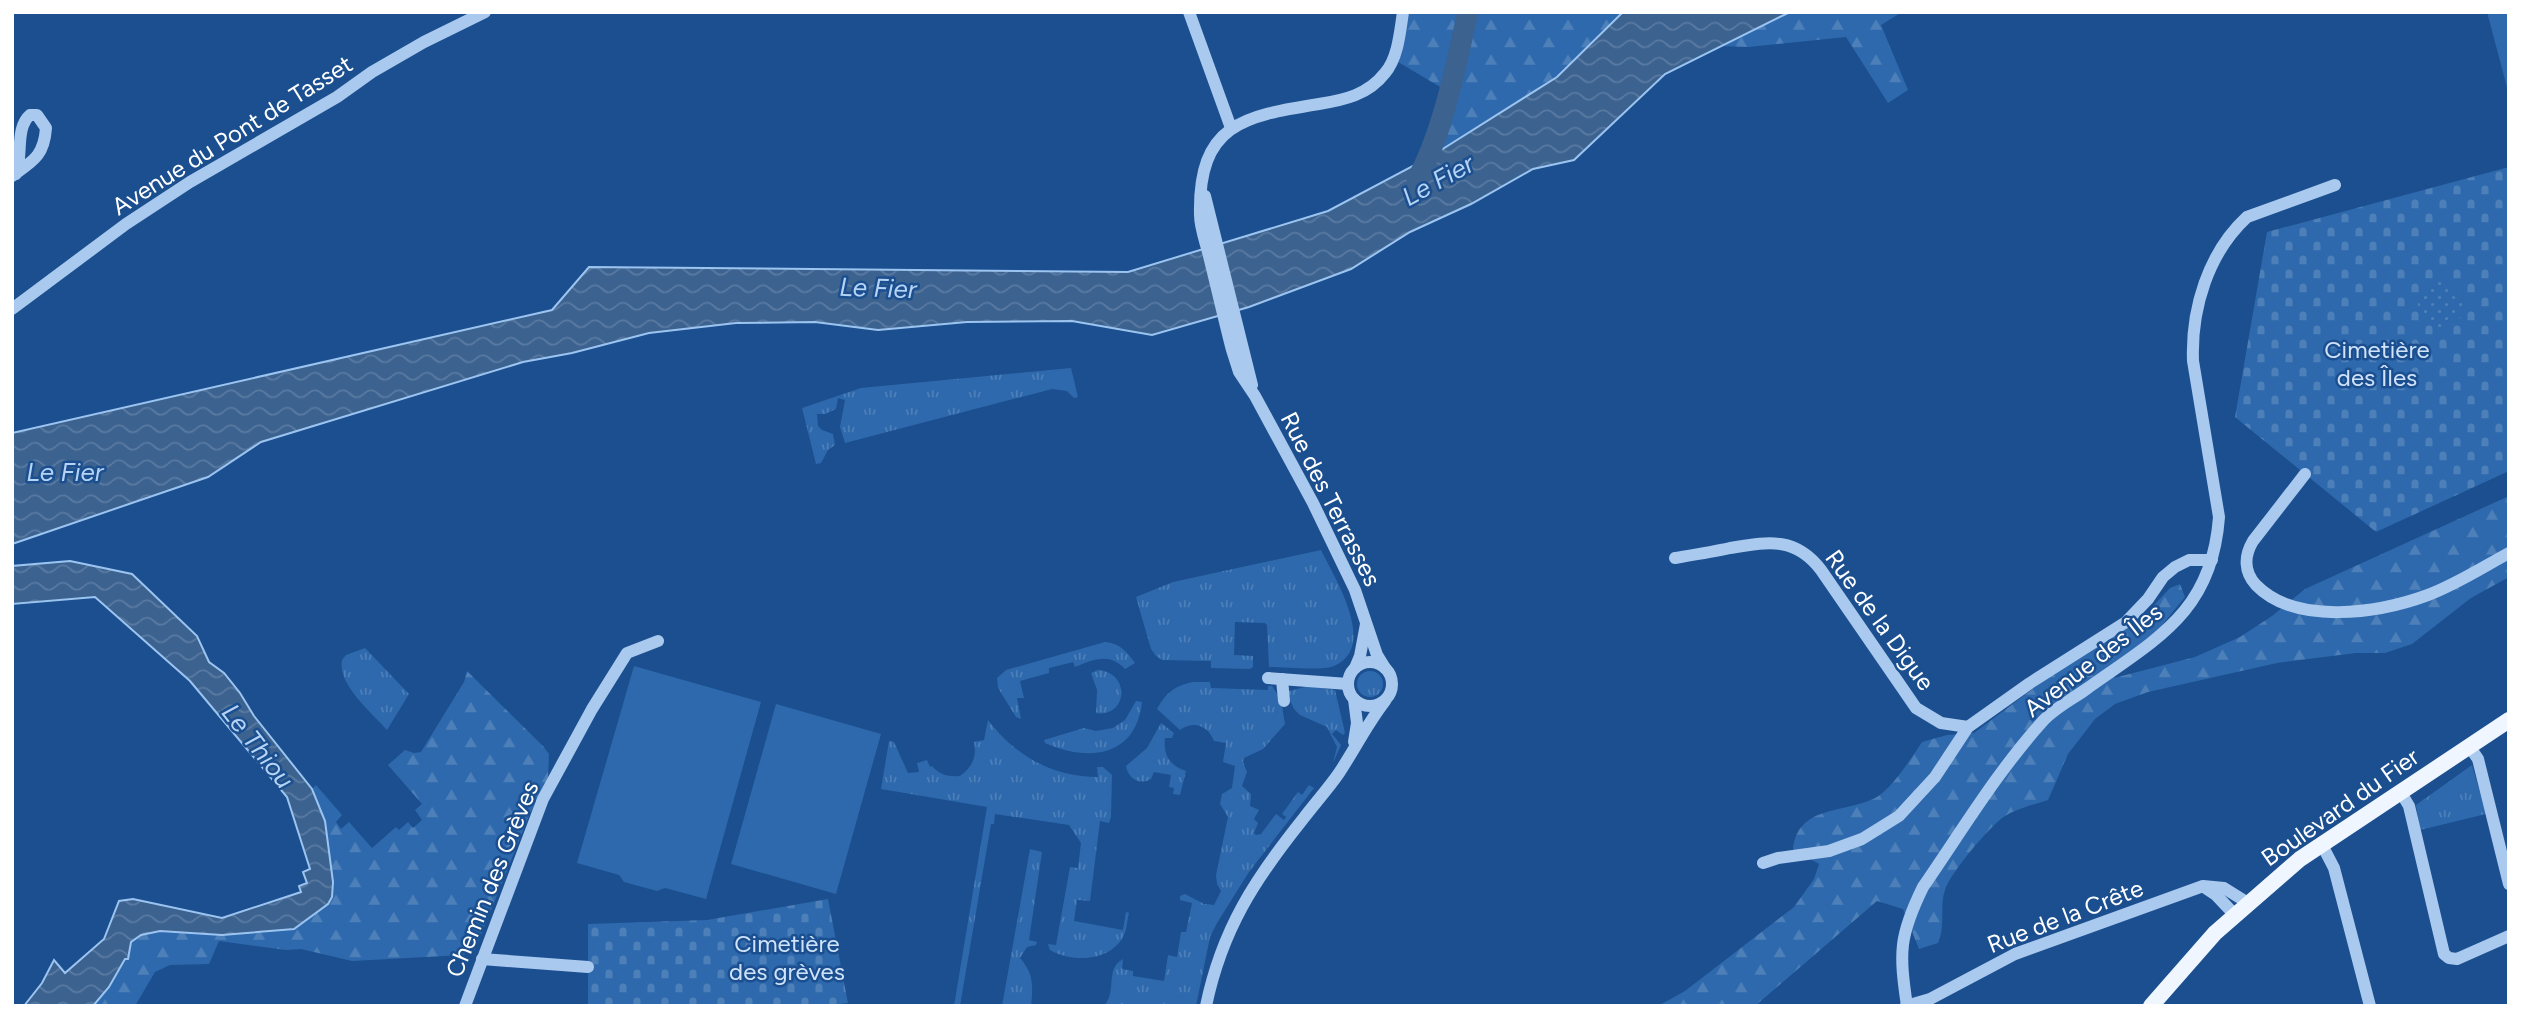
<svg xmlns="http://www.w3.org/2000/svg" width="2521" height="1018" font-family="Figtree,sans-serif">
  <style>
    .grass { fill: url(#grass-tufts) }
    .forest { fill: url(#forest-firs) }
    .cemetery { fill: url(#cemetery-stones) }
    .garden { fill: url(#garden-dots) }
    .pitch { fill: #2e69ad }
    .water { fill: url(#water-waves); stroke: #9cc4f0; stroke-width: 2 }
    .lines { fill: none; stroke-linecap: round; stroke-linejoin: round }
    .river { stroke: #3c6290; stroke-width: 21 }
    .minor { stroke: #a9c9ee; stroke-width: 12 }
    .major { stroke: #f0f6ff; stroke-width: 16 }
    .labels { text-anchor: middle; dominant-baseline: central; stroke-width: 5; stroke-linejoin: round; paint-order: stroke }
    .street-label { font-size: 24px; fill: #fff; stroke: #1b4f8f }
    .park-label { font-size: 24px; fill: #cfe3fa; stroke: #1b4f8f }
    .water-label { font-size: 26px; font-style: italic; fill: #b5d3f5; stroke: #1b4f8f }
  </style>
  <defs>
    <pattern id="grass-tufts" width="24" height="20" patternUnits="userSpaceOnUse" patternTransform="scale(1.75)"><rect width="24" height="20" fill="#2e69ad"/><path d="M3 7l-1-3M5 7V3M7 7l1-3M15 17l-1-3M17 17v-4M19 17l1-3" fill="none" stroke="#4d80b9"/></pattern>
    <pattern id="forest-firs" width="22" height="20" patternUnits="userSpaceOnUse" patternTransform="scale(1.75)"><rect width="22" height="20" fill="#2e69ad"/><path d="M5 1l3.5 6h-7zM16 11l3.5 6h-7z" fill="#4d80b9"/></pattern>
    <pattern id="cemetery-stones" width="16" height="16" patternUnits="userSpaceOnUse" patternTransform="scale(1.75)"><rect width="16" height="16" fill="#2e69ad"/><path d="M2 7V4a2 2 0 0 1 4 0v3zM10 15v-3a2 2 0 0 1 4 0v3z" fill="#4d80b9"/></pattern>
    <pattern id="garden-dots" width="8" height="8" patternUnits="userSpaceOnUse" patternTransform="scale(1.75)"><rect width="8" height="8" fill="#2e69ad"/><path d="M2 2h.1M6 6h.1" fill="none" stroke="#4d80b9" stroke-width="1.8" stroke-linecap="round"/></pattern>
    <pattern id="water-waves" width="16" height="10" patternUnits="userSpaceOnUse" patternTransform="scale(1.75)"><rect width="16" height="10" fill="#3c6290"/><path d="M0 5q4-4 8 0t8 0" fill="none" stroke="#597aa1"/></pattern>
  </defs>
  <rect width="100%" height="100%" fill="#1b4f8f"/>
  <g class="grass">
    <polygon points="1071,368 1078,397 1074,398 1067,391 1052,389 845,443 840,427 845,400 838,398 836,409 825,414 817,414 818,426 822,430 833,434 835,445 828,450 821,463 816,464 802,408 861,388"/>
    <path d="M1321 550C1334 577 1379 647 1334 666 1322 671 1284 667 1269 667L1267 625 1265 623 1235 622 1234 655 1253 656V667L1250 669 1211 668V661L1162 660 1156 656 1151 649 1136 597 1173 582Z"/>
    <path d="M1105 642C1120 643 1127 652 1135 663L1125 669C1109 652 1093 660 1075 667L1073 662 1049 668V673L1020 681 1024 698H1017L1021 719 1016 717 998 688 997 678 1006 670Z"/>
    <path d="M365 648 409 694 387 730C372 713 337 684 342 660L346 655Z"/>
    <path d="M1098 670C1131 672 1128 718 1096 713L1097 690 1091 673Z"/>
    <circle cx="1370" cy="684" r="13"/>
    <path d="M1193 682H1210L1211 688 1268 690V686H1272L1281 700 1285 724 1263 749 1244 758 1243 762 1247 772 1242 786 1251 794 1250 806 1259 810 1254 819 1258 823 1254 833 1256 835 1261 834 1276 814 1284 820 1286 817 1282 814 1298 792 1302 795 1309 785 1314 788 1249 872 1217 923 1210 937 1196 1006H1104C1118 990 1104 970 1123 959L1122 969 1133 971V976L1164 981 1168 955 1177 957 1181 932H1186L1192 903 1180 900V896L1185 894 1204 904 1214 905 1221 891 1217 884 1216 875 1228 817 1220 804 1222 794 1232 788 1235 766 1223 762 1226 743 1214 741C1208 726 1194 720 1180 730L1157 709C1166 693 1174 686 1193 682Z"/>
    <polygon points="1309,686 1335,690 1345,733 1343,735 1336,730 1332,734 1341,745 1333,763 1337,747 1327,727 1300,715 1294,709 1288,696 1289,691"/>
    <path d="M1136 701 1142 702C1136 758 1087 762 1045 743L1044 740 1084 728 1096 731 1113 728 1125 720Z"/>
    <path d="M988 720C1015 756 1053 777 1098 777L1097 767H1103L1112 775 1111 817 1109 823 1100 821 1090 901 1077 900 1074 921 1123 930 1126 912 1129 913C1127 920 1127 929 1124 935 1111 962 1072 963 1050 950L1048 944 1056 945 1070 867 1078 868 1081 843 1069 825 995 814 994 824H991L960 1006H954L987 807 881 789 889 741 894 742 908 773 919 772 917 763 927 760 930 767 932 766C940 775 948 777 960 776 972 767 977 758 974 742L984 740Z"/>
    <path d="M1161 723 1174 733 1172 738H1165C1163 755 1170 766 1186 771L1180 795 1173 794 1174 788 1169 787 1171 775 1154 772 1151 779C1139 786 1128 778 1126 766L1147 748Z"/>
    <polygon points="2472,765 2486,814 2420,830 2416,805"/>
    <path d="M1030 849 1042 852 1029 940 1037 942 1036 945 1027 947 1020 958C1034 974 1033 986 1031 1006H1002Z"/>
  </g>
  <g class="forest">
    <polygon points="1406,12 1623,12 1557,77 1432,155 1447,91 1393,59"/>
    <polygon points="1790,12 1902,12 1881,25 1908,90 1888,103 1846,37 1748,47 1721,46"/>
    <path d="M2509 496V577L2471 598 2412 644 2385 653H2356L2277 663 2148 692 2115 704 2095 719 2068 754 2048 800C2033 805 2015 809 2002 818 1988 829 1950 873 1945 890 1939 908 1946 925 1938 943L1919 949 1903 909 1877 901 1755 1006H1658L1685 991 1794 907 1814 879 1819 864 1793 849C1798 806 1842 813 1873 799 1890 792 1912 757 1922 742L1947 735 1974 733 2058 670 2143 617 2170 588 2180 584 2185 597 2154 635 2125 655 2114 678 2195 657 2240 637 2272 616 2305 589Z"/>
    <path d="M467 671 543 746 549 754 548 778 529 816 475 950 463 955 352 961 301 949 286 950 219 941 209 964 170 965 155 972 135 1006H93C105 991 130 961 131 942L141 935 160 931 222 935 333 882 325 821 312 789 316 785 342 815 336 822 341 829 349 822 372 848 396 827 399 830 408 822 413 828 422 820 415 810 422 804 388 765 405 750 414 753 421 752 464 682Z"/>
  </g>
  <g class="cemetery">
    <polygon points="2509,167 2509,471 2376,532 2235,417 2267,232"/>
    <polygon points="828,899 848,1003 823,1006 588,1006 588,924 707,920"/>
  </g>
  <circle class="garden" cx="2441" cy="305" r="23"/>
  <g class="pitch">
    <polygon points="2487,12 2509,12 2509,95"/>
    <polygon points="634,666 761,702 706,899 665,888 657,891 624,882 619,875 577,863"/>
    <polygon points="776,704 881,734 836,894 731,864"/>
  </g>
  <g class="water">
    <polygon points="1623,12 1790,12 1665,74 1574,160 1533,169 1471,204 1410,232 1351,269 1249,307 1152,335 1072,321 967,322 878,330 815,322 736,323 649,333 572,353 523,362 261,442 208,477 12,544 12,433 552,310 589,267 1128,272 1328,211 1430,157 1557,77"/>
    <polygon points="70,561 132,574 197,636 209,662 224,673 240,693 254,716 312,789 325,821 333,882 332,897 328,904 294,929 222,935 160,931 141,935 131,942 128,959 125,959 109,987 93,1006 24,1006 42,983 54,960 65,973 104,939 119,901 133,899 222,918 301,892 299,886 307,883 303,872 310,869 287,797 190,681 95,597 12,604 12,566"/>
  </g>
  <g class="lines">
    <path class="river" d="M1417 180C1444 130 1455 68 1468 12"/>
    <g class="minor">
      <polyline points="1189,12 1231,128"/>
      <path d="M12 176C33 161 44 156 46 128L37 115H30C15 128 23 155 16 174"/>
      <polyline points="1205,196 1252,385"/>
      <polyline points="12,309 126,224 190,182 337,97 372,72 424,42 485,12"/>
      <path d="M2305 474 2253 541C2244 556 2244 572 2256 585 2296 626 2379 613 2428 595 2457 584 2483 567 2509 553"/>
      <path d="M1675 558C1693 555 1712 552 1730 548 1768 542 1795 536 1821 570L1916 708 1941 723 1968 727"/>
      <circle cx="1370" cy="684" r="22"/>
      <polyline points="1355,668 1360,656 1366,624"/>
      <path d="M1385 668 1377 655 1355 590 1313 503 1255 396 1239 372 1232 350C1224 319 1217 288 1209 256 1206 243 1200 228 1200 215 1198 124 1243 116 1319 104 1344 100 1368 95 1385 73 1398 58 1400 32 1403 12"/>
      <polyline points="1268,678 1348,684"/>
      <polyline points="1282,679 1284,701"/>
      <polyline points="1354,742 1357,723 1354,699"/>
      <polyline points="2469,746 2478,759 2509,884"/>
      <polyline points="2400,791 2409,806 2444,954 2449,958 2457,959 2509,936"/>
      <polyline points="2321,843 2334,868 2370,1006"/>
      <polyline points="1763,863 1778,858 1829,851 1862,839 1899,816 1935,777 1968,727 2030,683 2126,622 2148,599 2163,577 2175,567 2189,560 2212,560"/>
      <polyline points="2204,887 2216,895 2234,914"/>
      <polyline points="482,959 588,967"/>
      <polyline points="465,1006 543,799 592,709 627,653 658,641"/>
      <path d="M1206 1006C1222 929 1255 879 1303 819 1315 803 1328 789 1339 773 1355 749 1367 724 1385 701"/>
      <polyline points="1906,1006 1930,999 2015,954 2203,886 2224,888 2248,903"/>
      <path d="M1907 1006C1899 952 1899 936 1923 887 1961 832 1997 772 2042 722 2053 709 2071 700 2085 690 2156 639 2212 613 2219 517L2193 361C2191 309 2208 253 2247 217L2335 185"/>
    </g>
    <polyline class="major" points="2151,1006 2215,933 2300,859 2509,720"/>
  </g>
  <g class="labels">
    <g class="street-label">
      <text transform="translate(232 135) rotate(-32)">Avenue du Pont de Tasset</text>
      <text transform="translate(1331 499) rotate(63)">Rue des Terrasses</text>
      <text transform="translate(1880 620) rotate(54)">Rue de la Digue</text>
      <text transform="translate(2093 660) rotate(-38)">Avenue des Îles</text>
      <text transform="translate(2340 807) rotate(-35)">Boulevard du Fier</text>
      <text transform="translate(492 879) rotate(-68)">Chemin des Grèves</text>
      <text transform="translate(2065 916) rotate(-21)">Rue de la Crête</text>
    </g>
    <g class="park-label">
      <text x="2377" y="349">Cimetière<tspan x="2377" dy="28">des Îles</tspan></text>
      <text x="787" y="943">Cimetière<tspan x="787" dy="28">des grèves</tspan></text>
    </g>
    <g class="water-label">
      <text transform="translate(1438 180) rotate(-29)">Le Fier</text>
      <text transform="translate(878 288) rotate(2)">Le Fier</text>
      <text x="65" y="472">Le Fier</text>
      <text transform="translate(258 746) rotate(52)">Le Thiou</text>
    </g>
  </g>
  <rect width="2521" height="1018" fill="none" stroke="#ffffff" stroke-width="28"/>
</svg>
